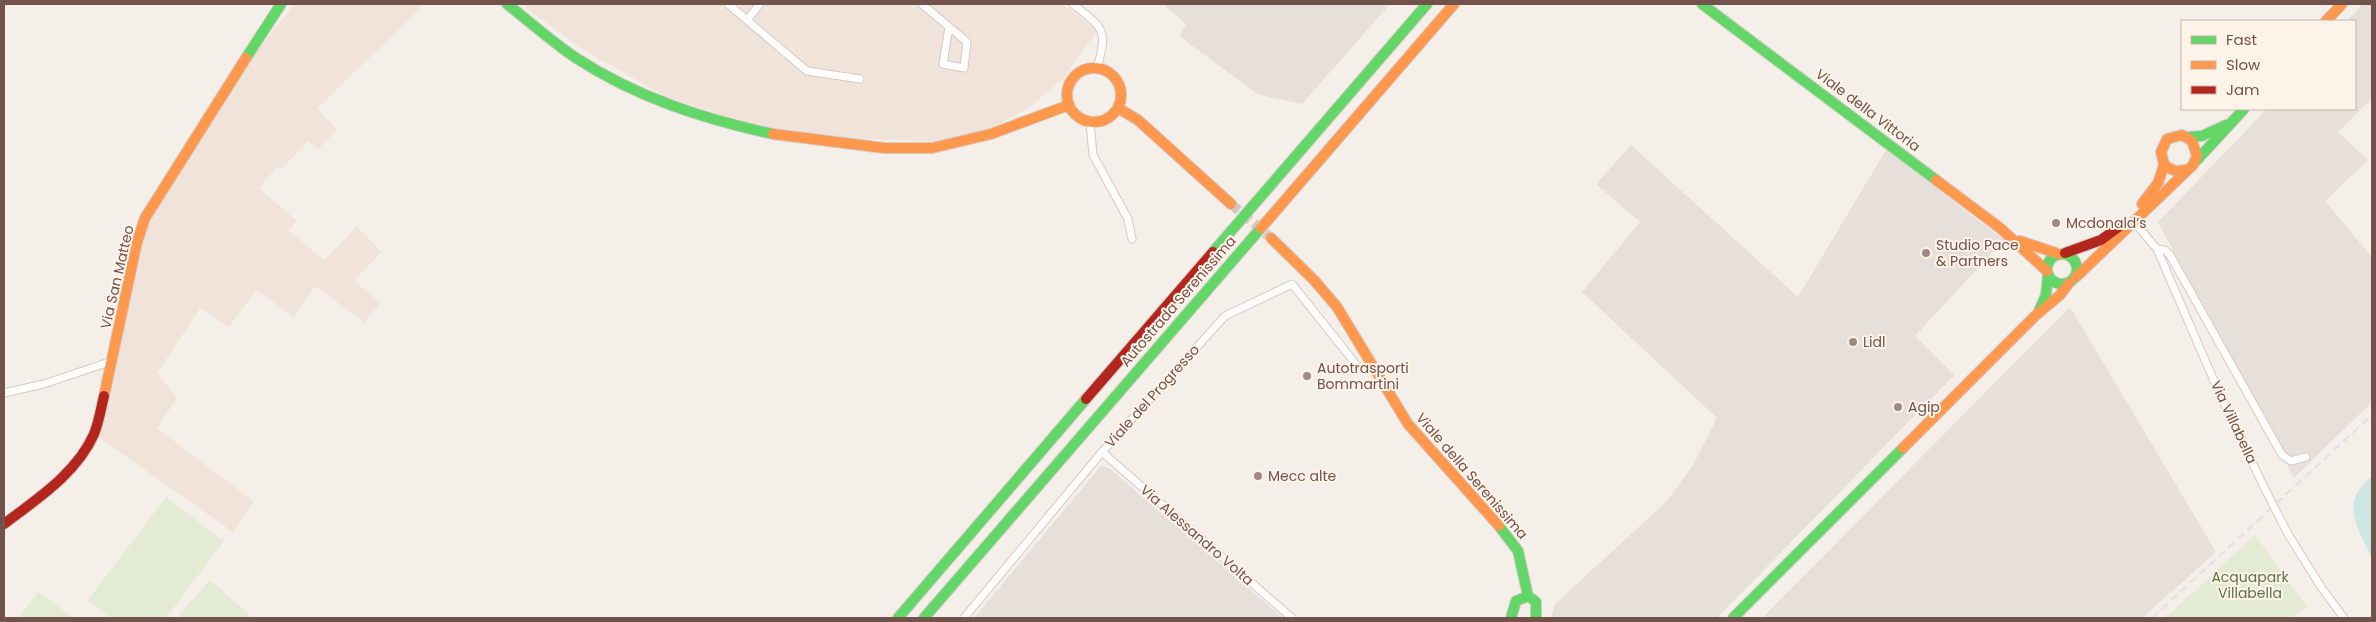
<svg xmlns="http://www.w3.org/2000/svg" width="2376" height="622" font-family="Poppins,sans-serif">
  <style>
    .residential { fill: #f0e3d9 }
    .industrial { fill: #e7dfda }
    .green { fill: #e4ebd4 }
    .water { fill: #cce6e4 }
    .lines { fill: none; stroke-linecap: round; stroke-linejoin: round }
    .secondary-tunnel { stroke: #d4c8c2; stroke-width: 10; stroke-dasharray: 10 5; stroke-linecap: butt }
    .street-casing { stroke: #d4cac6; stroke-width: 9 }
    .fast-casing { stroke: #d4cac6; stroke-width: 12 }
    .slow-casing { stroke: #d4cac6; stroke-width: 12 }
    .jam-casing { stroke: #d4cac6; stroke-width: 12 }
    .street { stroke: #fefdfc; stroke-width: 7 }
    .fast { stroke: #63d668; stroke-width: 10 }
    .slow { stroke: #ff974d; stroke-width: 10 }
    .jam { stroke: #b3261e; stroke-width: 10 }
    .rail { stroke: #e3e1e4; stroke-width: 2.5; stroke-dasharray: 8 5; stroke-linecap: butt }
    .street-bridge-casing { stroke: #d4cac6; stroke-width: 9; stroke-linecap: butt }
    .street-bridge { stroke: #fefdfc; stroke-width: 7 }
    .poi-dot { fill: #9f8a82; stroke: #fef3e9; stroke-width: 2 }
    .labels { text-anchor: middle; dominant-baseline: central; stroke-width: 4; stroke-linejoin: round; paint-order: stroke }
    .street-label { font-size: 14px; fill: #71534b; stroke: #fef3e9 }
    .poi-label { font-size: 14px; fill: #71534b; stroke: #fef3e9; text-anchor: start }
    .park-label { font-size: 14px; fill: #5a7644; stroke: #fef3e9 }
  </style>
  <rect width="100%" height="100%" fill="#f5efe9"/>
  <g class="residential">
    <polygon points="295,4 424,4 317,109 337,130 318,149 308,141 282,168 277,167 259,188 297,221 288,230 324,260 357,226 381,252 354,281 381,303 364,322 315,286 294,317 256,290 229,327 200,308 157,373 177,398 157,428 254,502 233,532 94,434 137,242 217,101"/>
    <polygon points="521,4 1063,4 1097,31 1063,79 1028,108 982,133 933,141 823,138 743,122 666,97 579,47"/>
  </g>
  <g class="industrial">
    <polygon points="1163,4 1390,4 1302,104 1257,94 1179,36 1186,24"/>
    <polygon points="2363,4 2372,5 2372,98 2338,132 2368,160 2325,201 2372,257 2372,402 2294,478 2158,222 2267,109 2355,109 2355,21 2347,21"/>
    <polygon points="1631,145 1798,297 1886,150 2004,240 1915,336 1954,375 1717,618 1551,618 1555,604 1666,502 1693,465 1717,418 1582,292 1640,222 1596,184"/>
    <polygon points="2070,307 2216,552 2142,618 1762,618"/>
    <polygon points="1101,466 1109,468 1283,618 974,618"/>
  </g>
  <g class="green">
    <polygon points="166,497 224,541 166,618 111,618 88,600"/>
    <polygon points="2255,535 2307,607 2290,618 2165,618"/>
    <polygon points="210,580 253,618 176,618"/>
    <polygon points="38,592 74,618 19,618"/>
  </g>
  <path class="water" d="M2372 476V558C2357 526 2339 503 2372 476Z"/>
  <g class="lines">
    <polyline class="secondary-tunnel" points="1231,204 1271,238"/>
    <g class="street-casing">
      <g id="street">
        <polyline points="728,4 807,71 860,79"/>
        <polyline points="922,4 967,42 964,68 943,64 949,27"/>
        <path d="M1073 4C1104 29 1108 29 1097 68"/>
        <polyline points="748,19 760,4"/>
        <polyline points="1090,122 1093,155 1128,219 1132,239"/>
        <polyline points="2134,222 2157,249 2221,397 2264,487"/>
        <polyline points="2157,249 2165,250 2170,255 2282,455 2291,461 2306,457"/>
        <polyline points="4,393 44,384 112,361"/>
        <polyline points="1102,452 1292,618"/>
        <polyline points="2288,534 2321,587 2344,618"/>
        <polyline points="964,618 1102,452 1225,316 1292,284 1359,368"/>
      </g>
    </g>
    <g class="fast-casing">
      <g id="fast">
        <path d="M507 4C530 22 552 42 576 58 636 97 703 119 773 134"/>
        <polyline points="1702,4 1936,180"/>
        <polyline points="246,58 281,4"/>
        <polyline points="2188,137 2202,136 2226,125"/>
        <polyline points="2196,161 2244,109"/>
        <polyline points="1213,252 1427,4"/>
        <circle cx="2062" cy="269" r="15"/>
        <polyline points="2039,311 2046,295 2048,275"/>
        <polyline points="1499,526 1518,551 1528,596"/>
        <polyline points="898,618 1086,399"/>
        <polyline points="924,618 1261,228"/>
        <polyline points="1511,618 1516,601 1528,596 1536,602 1536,618"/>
        <polyline points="1733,618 1903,448"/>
      </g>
    </g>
    <g class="slow-casing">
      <g id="slow">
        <polyline points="2326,21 2342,4"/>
        <circle cx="1094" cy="95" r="27"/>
        <polyline points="1118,108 1138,120 1231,204"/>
        <polyline points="773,134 884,148 932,148 991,134 1069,105"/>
        <polyline points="1936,180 2000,228 2047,271"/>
        <polyline points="2142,204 2158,183 2164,165"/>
        <polyline points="1261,228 1454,4"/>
        <polyline points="1271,238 1314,280 1337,307 1408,424 1499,526"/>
        <polyline points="2020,241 2059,254"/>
        <path d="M2076 277 2193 165 2197 156 2192 141 2182 135 2167 139 2161 152 2164 164C2172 172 2179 172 2189 169"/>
        <polyline points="104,396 137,242 145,218 246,58"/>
        <polyline points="1903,448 2035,316 2060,295 2069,283"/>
      </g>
    </g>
    <g class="jam-casing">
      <g id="jam">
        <polyline points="2065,253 2101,240 2120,226"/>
        <polyline points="1086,399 1213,252"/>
        <path d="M4 524C37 499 77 473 94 434 99 422 101 408 104 396"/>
      </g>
    </g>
    <use href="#street" class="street"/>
    <use href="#fast" class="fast"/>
    <use href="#slow" class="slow"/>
    <use href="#jam" class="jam"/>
    <polyline class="rail" points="2152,618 2372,415"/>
    <g class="street-bridge-casing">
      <polyline id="street-bridge" points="2264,487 2288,534"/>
    </g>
    <use href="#street-bridge" class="street-bridge"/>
  </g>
  <g class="poi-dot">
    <circle cx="2056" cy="223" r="5"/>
    <circle cx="1926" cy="253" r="5"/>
    <circle cx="1853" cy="342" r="5"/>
    <circle cx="1307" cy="376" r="5"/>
    <circle cx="1898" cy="407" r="5"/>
    <circle cx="1258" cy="476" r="5"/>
  </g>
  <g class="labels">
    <g class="street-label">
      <text transform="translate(1868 110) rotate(37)">Viale della Vittoria</text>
      <text transform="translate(117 277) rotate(-77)">Via San Matteo</text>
      <text transform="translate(1178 301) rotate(-49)">Autostrada Serenissima</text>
      <text transform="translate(1152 396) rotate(-48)">Viale del Progresso</text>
      <text transform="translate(2234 422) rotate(65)">Via Villabella</text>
      <text transform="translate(1472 476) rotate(49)">Viale della Serenissima</text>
      <text transform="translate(1197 535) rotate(41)">Via Alessandro Volta</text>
    </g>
    <g class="poi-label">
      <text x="2066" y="223">Mcdonald’s</text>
      <text x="1936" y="245">Studio Pace<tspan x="1936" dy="16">&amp; Partners</tspan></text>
      <text x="1863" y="342">Lidl</text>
      <text x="1317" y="368">Autotrasporti<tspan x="1317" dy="16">Bommartini</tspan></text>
      <text x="1908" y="407">Agip</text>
      <text x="1268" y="476">Mecc alte</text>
    </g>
    <g class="park-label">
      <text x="2250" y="577">Acquapark<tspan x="2250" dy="16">Villabella</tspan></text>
    </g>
  </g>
  <rect width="2376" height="622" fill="none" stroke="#71534b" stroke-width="10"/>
  <rect x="2181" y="20" width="175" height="90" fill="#fef3e9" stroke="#c6b3aa"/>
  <rect x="2191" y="36" width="25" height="8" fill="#63d668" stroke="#c6b3aa"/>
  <text x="2226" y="45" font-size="15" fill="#71534b">Fast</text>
  <rect x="2191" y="61" width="25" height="8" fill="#ff974d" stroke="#c6b3aa"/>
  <text x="2226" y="70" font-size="15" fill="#71534b">Slow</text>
  <rect x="2191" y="86" width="25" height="8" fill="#b3261e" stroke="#c6b3aa"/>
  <text x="2226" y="95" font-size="15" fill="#71534b">Jam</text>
</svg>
